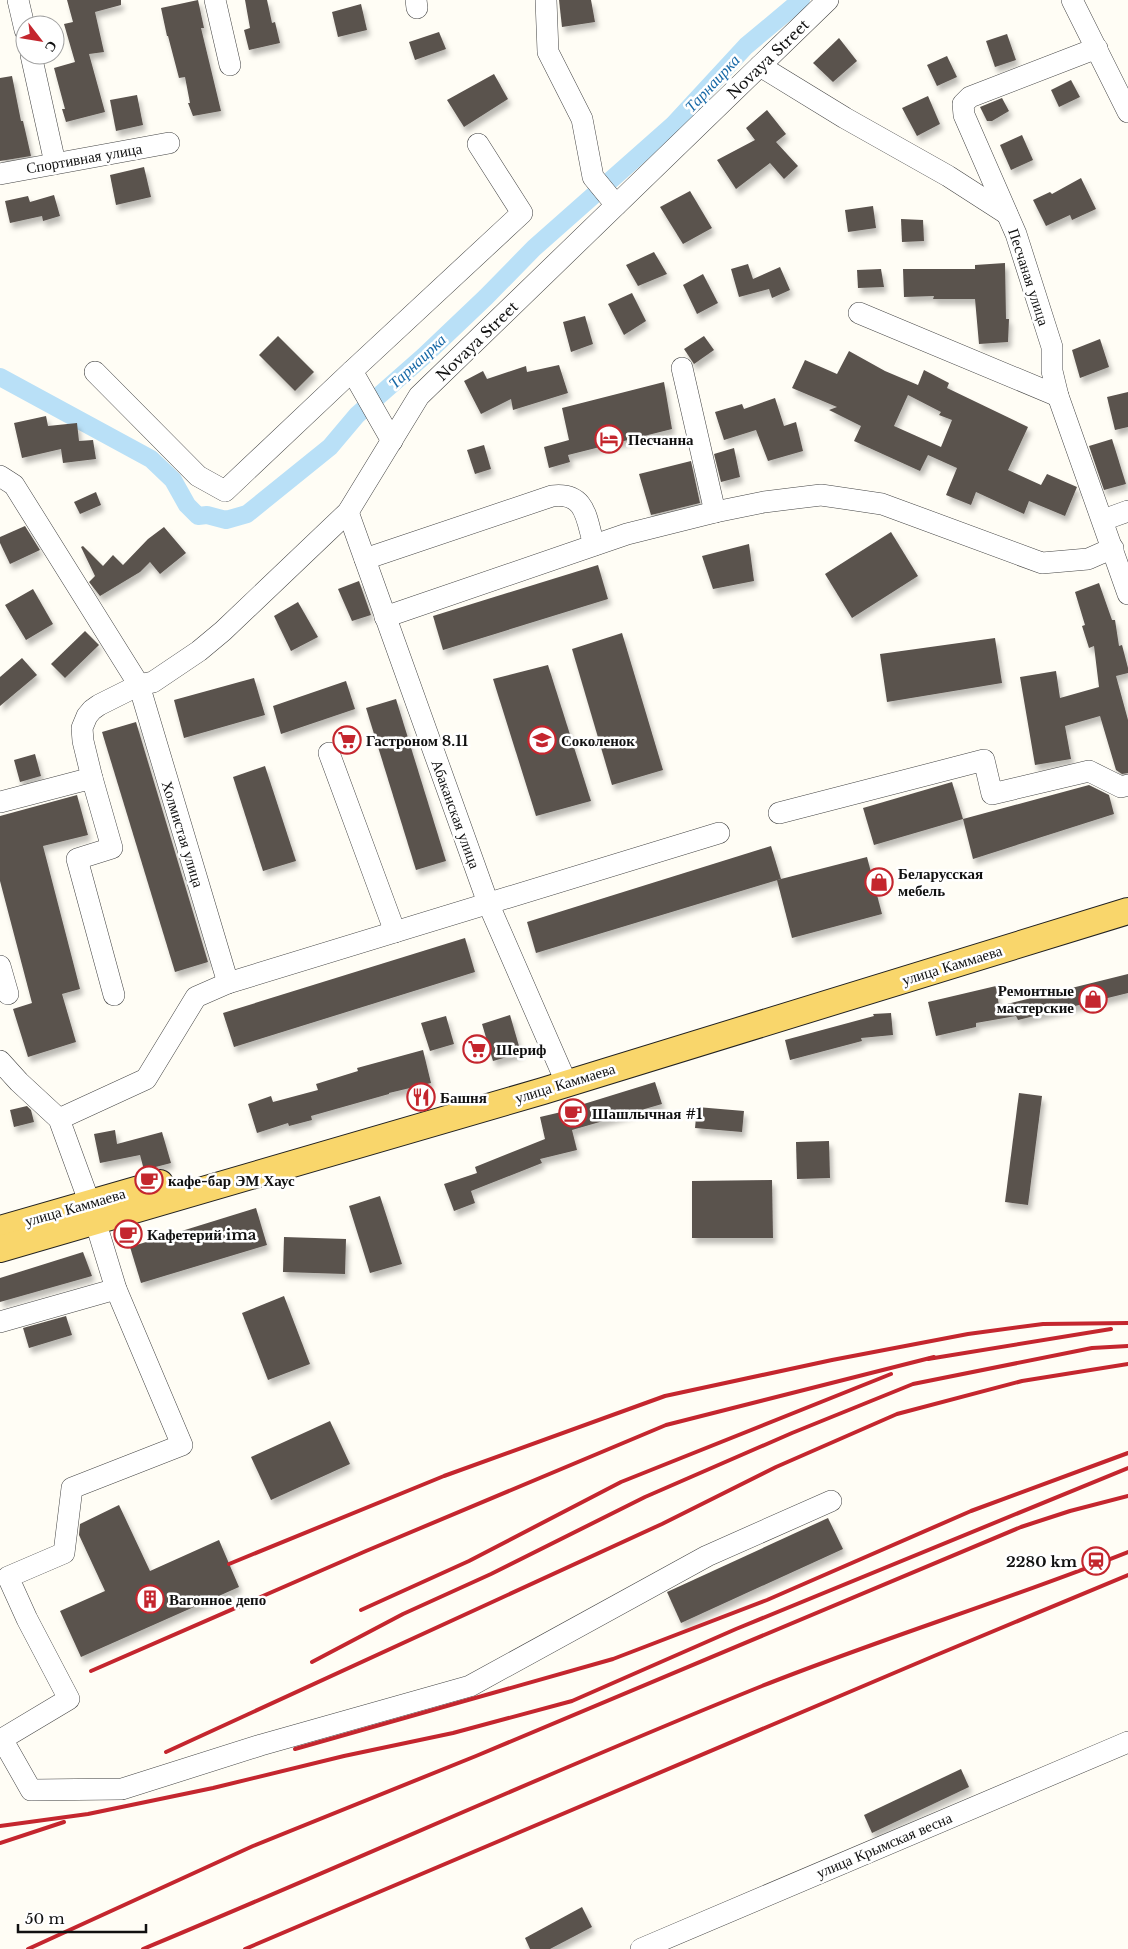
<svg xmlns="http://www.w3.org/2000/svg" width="1128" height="1949" font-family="'Libre Baskerville',serif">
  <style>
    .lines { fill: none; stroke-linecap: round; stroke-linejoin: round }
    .canal { stroke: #b9e0f7; stroke-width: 18 }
    .building { fill: #5a524d; fill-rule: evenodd; filter: url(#shadow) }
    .minor-casing { stroke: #444; stroke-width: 22 }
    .major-casing { stroke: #222; stroke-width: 28 }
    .minor { stroke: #fff; stroke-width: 21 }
    .major { stroke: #f9d66b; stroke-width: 26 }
    .rail { stroke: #c4262e; stroke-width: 4 }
    .labels { text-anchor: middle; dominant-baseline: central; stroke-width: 5; stroke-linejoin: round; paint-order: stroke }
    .street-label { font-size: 15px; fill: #111; stroke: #fff }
    .poi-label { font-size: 15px; font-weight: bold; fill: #111; stroke: #fff; text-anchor: start }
    .water-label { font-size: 16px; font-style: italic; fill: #1768a6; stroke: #fff }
  </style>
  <defs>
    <filter id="shadow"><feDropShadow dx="3" dy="5.5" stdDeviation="2.5" flood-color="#0004"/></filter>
  </defs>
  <rect width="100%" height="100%" fill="#fffdf5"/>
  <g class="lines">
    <polyline class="canal" points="0,377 151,459 173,480 187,505 198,516 207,515 226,520 247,514 330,447 357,415 424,356 486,297 534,248 673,125 746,46 801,0"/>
  </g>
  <g class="building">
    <polygon points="67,0 121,0 121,5 95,12 104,52 89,54 105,112 66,122 62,109 65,109 54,68 75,62 64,24 73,22"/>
    <polygon points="198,0 204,28 201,28 221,111 193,116 188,103 190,103 185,77 179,78 168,36 167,36 161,8"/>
    <polygon points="245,0 267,0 272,23 275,22 280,43 249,50 244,30 250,28"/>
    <polygon points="559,0 591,0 595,22 562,27"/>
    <polygon points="361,4 367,30 338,37 332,12"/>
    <polygon points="439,32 446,49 415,60 409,42"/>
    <polygon points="1007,34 1016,60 995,67 986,41"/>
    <polygon points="839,38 857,61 833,82 813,63"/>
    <polygon points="947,56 957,77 937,86 927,65"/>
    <polygon points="494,74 508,99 464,127 447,100"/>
    <polygon points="12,76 21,121 23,121 26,134 31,156 0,161 0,78"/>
    <polygon points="1071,80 1080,97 1059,107 1051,90"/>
    <polygon points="137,95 143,125 116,131 110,100"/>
    <polygon points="928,96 940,124 917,136 902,108"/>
    <polygon points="1002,98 1009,111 992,121 987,121 980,107"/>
    <polygon points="767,110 786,134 776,142 798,166 784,179 770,163 736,189 717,160 755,140 746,128"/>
    <polygon points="1022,135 1033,160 1011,170 1000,145"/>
    <polygon points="144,167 151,197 116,205 110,175"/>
    <polygon points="1081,178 1096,209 1072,220 1070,215 1046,226 1033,200 1050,192 1052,194"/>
    <polygon points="690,191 712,228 683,244 660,207"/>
    <polygon points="54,195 60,216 43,221 42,216 10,223 5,201 28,196 30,202"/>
    <polygon points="873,206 876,228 848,232 845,210"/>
    <polygon points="901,219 923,220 924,241 902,242"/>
    <polygon points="654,252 667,274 638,286 626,265"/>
    <polygon points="1005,263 1006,319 1009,319 1008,342 979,344 975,299 933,299 934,296 904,297 903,269 975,269 975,265"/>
    <polygon points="748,264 753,279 780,267 790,290 772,298 769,289 739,297 731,269"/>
    <polygon points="881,269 884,287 858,288 857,270"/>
    <polygon points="703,274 718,303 697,314 683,285"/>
    <polygon points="632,293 646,321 624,335 608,304"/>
    <polygon points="585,316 593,344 571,352 563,322"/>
    <polygon points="278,336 314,372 295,391 259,355"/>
    <polygon points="704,336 714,350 694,364 684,349"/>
    <polygon points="1100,339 1109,367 1080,378 1072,350"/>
    <path d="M849 351 885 371 918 385 924 370 949 383 947 388 1028 427 1008 470 1041 485 1047 474 1077 487 1065 516 1029 501 1024 514 976 492 971 505 946 495 957 468 928 455 920 471 854 441 861 426 829 410 837 407 792 388 805 360 837 374ZM908 395 941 412 939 415 952 420 941 447 894 426Z"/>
    <polygon points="559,365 568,393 513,410 511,399 481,414 464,381 483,371 487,379 526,366 527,372"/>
    <polygon points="664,382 672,429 568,455 570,462 549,468 544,447 569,440 562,408"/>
    <polygon points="1128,392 1128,427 1115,430 1107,397"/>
    <polygon points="775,398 784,426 796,422 803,451 768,461 756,430 724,440 715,412 742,404 744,409"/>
    <polygon points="46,416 48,426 77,423 79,441 93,440 96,459 63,463 61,449 22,458 14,423"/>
    <polygon points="1112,439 1126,484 1104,490 1089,446"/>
    <polygon points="484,445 491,469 475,474 467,450"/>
    <polygon points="734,448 740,477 721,482 714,454"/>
    <polygon points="691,461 700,503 651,515 639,474"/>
    <polygon points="96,492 101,505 80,514 74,502"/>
    <polygon points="25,526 40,550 10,564 0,543 0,537"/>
    <polygon points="164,527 186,553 160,574 150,562 140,572 100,596 89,582 95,576 81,547 83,546 103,566 113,555 123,565 148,539"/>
    <polygon points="891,532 918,576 852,618 825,574"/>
    <polygon points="749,544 754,581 713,589 702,556"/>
    <polygon points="598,565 608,599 443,650 433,616"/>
    <polygon points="359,581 371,615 352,621 338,589"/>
    <polygon points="1099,583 1112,620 1115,620 1119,646 1122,645 1128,668 1128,673 1116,676 1128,720 1128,773 1122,774 1116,770 1100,716 1065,726 1071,759 1035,765 1020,677 1056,671 1060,698 1099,687 1094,646 1089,648 1082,626 1085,625 1075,592"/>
    <polygon points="33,589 53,624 26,640 5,605"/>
    <polygon points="298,602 318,637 291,651 274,616"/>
    <polygon points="85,631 99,645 65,678 51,664"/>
    <polygon points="622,633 663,770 612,785 572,649"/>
    <polygon points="995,638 1002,683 887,702 880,654"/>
    <polygon points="22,658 37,675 0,706 0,677"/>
    <polygon points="548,665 591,801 536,816 493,679"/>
    <polygon points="254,678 265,715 184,738 174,700"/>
    <polygon points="346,681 355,709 281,734 273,706"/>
    <polygon points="396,699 446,861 416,870 366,708"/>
    <polygon points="136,722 208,962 175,972 102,732"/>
    <polygon points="35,754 41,776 20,782 14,760"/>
    <polygon points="265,766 296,861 263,871 233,777"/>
    <polygon points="952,782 963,819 874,845 863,808"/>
    <polygon points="1089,785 1109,795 1114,814 973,859 963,819"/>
    <polygon points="77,795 88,835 43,846 80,989 62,994 76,1042 28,1057 13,1009 32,1003 0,881 0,816"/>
    <polygon points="771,846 781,879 536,953 527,922"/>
    <polygon points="867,857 882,914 792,938 777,880"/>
    <polygon points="465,938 475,972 234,1047 223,1013"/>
    <polygon points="1128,974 1128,993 1018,1020 1016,1016 976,1023 976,1027 936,1036 928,1002 996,986 999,1006"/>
    <polygon points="891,1013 893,1035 861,1038 862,1041 790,1060 785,1040 874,1016 873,1014"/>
    <polygon points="510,1015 521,1053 493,1061 482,1024"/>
    <polygon points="446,1016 454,1044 430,1051 421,1023"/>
    <polygon points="423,1050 431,1083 389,1093 389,1094 311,1116 312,1120 289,1126 288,1123 257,1133 248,1104 271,1096 273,1102 318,1090 316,1084 358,1071 357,1068"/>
    <polygon points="655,1082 662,1104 572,1130 577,1150 540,1159 542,1163 471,1191 475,1203 454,1211 444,1184 477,1173 475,1167 545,1139 540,1117 574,1109 574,1107"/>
    <polygon points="1019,1093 1042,1096 1028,1205 1005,1202"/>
    <polygon points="27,1106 31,1110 34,1122 14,1127 10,1110"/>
    <polygon points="697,1107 744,1111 742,1132 695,1128"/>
    <polygon points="115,1130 117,1144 162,1132 171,1163 144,1170 140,1155 100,1163 94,1134"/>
    <polygon points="829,1141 830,1178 797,1179 796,1142"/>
    <polygon points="772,1180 773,1238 692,1238 692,1181"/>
    <polygon points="380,1196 402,1264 370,1273 349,1206"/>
    <polygon points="256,1208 267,1245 141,1283 130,1247"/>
    <polygon points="284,1237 346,1239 345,1274 283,1272"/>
    <polygon points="83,1252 92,1276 0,1302 0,1278"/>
    <polygon points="284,1296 310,1364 268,1380 242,1313"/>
    <polygon points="66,1316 72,1335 29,1348 23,1328"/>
    <polygon points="330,1421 350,1464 271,1500 251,1457"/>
    <polygon points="119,1505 150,1571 219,1540 239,1587 81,1657 60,1611 105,1591 79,1535 80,1524"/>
    <polygon points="828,1518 843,1549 681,1623 667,1592"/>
    <polygon points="961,1769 969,1787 872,1833 864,1815"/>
    <polygon points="582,1907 592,1927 550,1949 530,1949 525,1938"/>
  </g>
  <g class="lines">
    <g class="minor-casing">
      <g id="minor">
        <polyline points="18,0 25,30"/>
        <polyline points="215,0 230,65"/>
        <polyline points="416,0 417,8"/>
        <polyline points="546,0 548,52 582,119 593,177 616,205"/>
        <polyline points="1072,0 1128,112"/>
        <polyline points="1097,48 970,97 963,104 964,115 1016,234 1052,347 1052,371 1058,396 1128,594"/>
        <polyline points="31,55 55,163"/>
        <polyline points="760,66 845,118 948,176 1007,214"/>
        <polyline points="0,174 169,143"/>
        <polyline points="859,313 1058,396"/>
        <polyline points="682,368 715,512 764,502 821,495 882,504 1042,563 1088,559 1113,548"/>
        <polyline points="95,372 198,476 225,491 352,371"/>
        <polyline points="392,441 352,371 522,213 478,144"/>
        <polyline points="0,476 14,485 139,685 228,983"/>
        <polyline points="348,512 488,903 566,1082"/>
        <polyline points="1103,520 1128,511"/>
        <path d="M365 559 552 496C587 492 586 519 594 545"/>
        <polyline points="385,617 627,534 715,512"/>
        <polyline points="329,753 395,932"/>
        <polyline points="92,778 83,741 82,728 87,716 92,710 99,705 139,685 153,682 199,651 223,631 348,512 419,396 828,0"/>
        <polyline points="0,802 92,778 112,848 77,859 114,995"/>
        <polyline points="779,813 984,760 992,794 1089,771 1121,787 1128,785"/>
        <polyline points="0,966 8,994"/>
        <polyline points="0,1061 19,1082 59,1119 90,1204 116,1289 182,1445 72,1488 64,1553 8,1577 27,1619 69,1699 2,1739 31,1790 122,1789 261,1745 470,1686 707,1556 831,1501"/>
        <polyline points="59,1119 146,1079 196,997 228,983 719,833"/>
        <polyline points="0,1322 116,1289"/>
        <polyline points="641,1949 1128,1742"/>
      </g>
    </g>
    <g class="major-casing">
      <g id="major">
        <polyline points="0,1229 160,1183"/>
        <polyline points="0,1249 543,1091 1128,911"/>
      </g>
    </g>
    <use href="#minor" class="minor"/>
    <use href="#major" class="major"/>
    <g class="rail">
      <polyline points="928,1359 1111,1329"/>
      <polyline points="229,1564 444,1476 665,1396 832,1360 968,1334 1043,1324 1128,1323"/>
      <polyline points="361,1610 469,1561 621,1482 891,1374"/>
      <polyline points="312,1662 403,1614 491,1574 645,1497 792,1433 913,1384 1092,1348 1128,1346"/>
      <polyline points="91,1671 366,1551 666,1425 934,1357"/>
      <polyline points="295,1749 613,1659 767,1600 971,1511 1128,1453"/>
      <polyline points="166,1752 662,1524 776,1467 897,1414 1022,1381 1128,1364"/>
      <polyline points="0,1826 88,1814 213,1788 344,1756 453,1733 572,1701 736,1629 1128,1468"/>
      <polyline points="0,1843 64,1822"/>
      <polyline points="28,1949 253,1846 476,1756 1021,1527 1070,1511 1128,1496"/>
      <path d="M143 1949C350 1863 554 1770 762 1686 883 1638 1007 1600 1128 1552"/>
      <polyline points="245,1949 934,1656 1128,1575"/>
    </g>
  </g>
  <defs>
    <g id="hotel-ring" transform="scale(1.4375)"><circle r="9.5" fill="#fff" stroke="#c4262e" stroke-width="1.5"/><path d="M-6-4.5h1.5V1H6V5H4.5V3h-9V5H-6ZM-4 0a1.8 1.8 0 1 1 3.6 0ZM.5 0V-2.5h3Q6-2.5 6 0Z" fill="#c4262e"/></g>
    <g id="supermarket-ring" transform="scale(1.4375)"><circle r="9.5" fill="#fff" stroke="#c4262e" stroke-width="1.5"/><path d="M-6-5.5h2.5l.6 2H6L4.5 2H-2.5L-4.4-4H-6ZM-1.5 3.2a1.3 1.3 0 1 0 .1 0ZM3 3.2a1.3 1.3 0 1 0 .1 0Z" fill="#c4262e"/></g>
    <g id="school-ring" transform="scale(1.4375)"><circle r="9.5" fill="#fff" stroke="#c4262e" stroke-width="1.5"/><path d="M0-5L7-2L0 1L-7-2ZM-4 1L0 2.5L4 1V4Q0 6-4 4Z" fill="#c4262e"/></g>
    <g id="shop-ring" transform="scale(1.4375)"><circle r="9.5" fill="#fff" stroke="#c4262e" stroke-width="1.5"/><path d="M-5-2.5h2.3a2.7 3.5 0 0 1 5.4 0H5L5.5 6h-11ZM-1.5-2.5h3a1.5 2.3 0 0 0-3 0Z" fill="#c4262e"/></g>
    <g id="restaurant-ring" transform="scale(1.4375)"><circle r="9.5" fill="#fff" stroke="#c4262e" stroke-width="1.5"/><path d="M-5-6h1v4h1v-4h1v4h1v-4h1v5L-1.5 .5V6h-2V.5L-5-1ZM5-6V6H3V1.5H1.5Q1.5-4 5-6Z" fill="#c4262e"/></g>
    <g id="cafe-ring" transform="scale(1.4375)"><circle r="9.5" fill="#fff" stroke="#c4262e" stroke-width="1.5"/><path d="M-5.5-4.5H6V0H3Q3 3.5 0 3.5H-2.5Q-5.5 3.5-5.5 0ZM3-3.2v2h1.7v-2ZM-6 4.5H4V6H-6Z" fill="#c4262e"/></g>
    <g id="station-ring" transform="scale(1.4375)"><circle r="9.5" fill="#fff" stroke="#c4262e" stroke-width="1.5"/><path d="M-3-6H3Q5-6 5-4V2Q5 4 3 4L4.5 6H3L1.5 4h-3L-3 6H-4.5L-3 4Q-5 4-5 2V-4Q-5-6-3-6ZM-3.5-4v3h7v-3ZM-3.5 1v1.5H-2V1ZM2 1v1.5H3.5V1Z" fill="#c4262e"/></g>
    <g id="building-ring" transform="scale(1.4375)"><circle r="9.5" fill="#fff" stroke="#c4262e" stroke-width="1.5"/><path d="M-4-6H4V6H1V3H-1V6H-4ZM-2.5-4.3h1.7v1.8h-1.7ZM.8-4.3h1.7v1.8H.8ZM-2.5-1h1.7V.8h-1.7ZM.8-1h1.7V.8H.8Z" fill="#c4262e"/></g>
  </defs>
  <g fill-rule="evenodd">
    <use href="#hotel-ring" x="609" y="439"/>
    <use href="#supermarket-ring" x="347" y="740"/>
    <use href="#school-ring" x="542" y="740"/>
    <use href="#shop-ring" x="879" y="882"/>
    <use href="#shop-ring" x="1093" y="999"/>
    <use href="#supermarket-ring" x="477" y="1049"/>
    <use href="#restaurant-ring" x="421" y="1097"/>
    <use href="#cafe-ring" x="573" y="1113"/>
    <use href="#cafe-ring" x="149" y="1180"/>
    <use href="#cafe-ring" x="128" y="1234"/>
    <use href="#station-ring" x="1096" y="1561"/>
    <use href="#building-ring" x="150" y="1599"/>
  </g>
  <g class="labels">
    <g class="street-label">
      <text transform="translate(768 59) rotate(-44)">Novaya Street</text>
      <text transform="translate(84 158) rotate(-10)">Спортивная улица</text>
      <text transform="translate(1029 277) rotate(72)">Песчаная улица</text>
      <text transform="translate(477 341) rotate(-44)">Novaya Street</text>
      <text transform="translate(456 814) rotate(70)">Абаканская улица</text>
      <text transform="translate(183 834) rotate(73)">Холмистая улица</text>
      <text transform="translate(952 965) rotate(-17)">улица Каммаева</text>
      <text transform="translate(565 1083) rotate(-17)">улица Каммаева</text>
      <text transform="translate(75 1207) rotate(-16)">улица Каммаева</text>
      <text transform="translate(884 1845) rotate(-23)">улица Крымская весна</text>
    </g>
    <g class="poi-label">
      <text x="628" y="439">Песчанна</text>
      <text x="366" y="740">Гастроном 8.11</text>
      <text x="561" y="740">Соколенок</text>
      <text x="898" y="873">Беларусская<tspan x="898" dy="17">мебель</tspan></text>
      <text x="1074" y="990" text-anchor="end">Ремонтные<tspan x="1074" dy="17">мастерские</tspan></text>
      <text x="496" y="1049">Шериф</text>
      <text x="440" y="1097">Башня</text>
      <text x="592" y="1113">Шашлычная #1</text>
      <text x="168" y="1180">кафе-бар ЭМ Хаус</text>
      <text x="147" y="1234">Кафетерий ima</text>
      <text x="1077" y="1561" text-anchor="end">2280 km</text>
      <text x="169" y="1599">Вагонное депо</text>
    </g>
    <g class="water-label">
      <text transform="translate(712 83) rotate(-47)">Тарнаирка</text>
      <text transform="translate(417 361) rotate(-43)">Тарнаирка</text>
    </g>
  </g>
  <g transform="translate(40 40) rotate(121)"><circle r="24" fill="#ffffff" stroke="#a0a0a0"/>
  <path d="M0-4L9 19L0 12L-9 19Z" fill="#c4262e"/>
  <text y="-8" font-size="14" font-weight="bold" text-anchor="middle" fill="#111111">С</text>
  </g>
  <path d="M18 1924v8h128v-8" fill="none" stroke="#111111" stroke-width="2.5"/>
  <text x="25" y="1924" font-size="15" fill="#111111" stroke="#ffffff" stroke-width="4" paint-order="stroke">50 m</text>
</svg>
